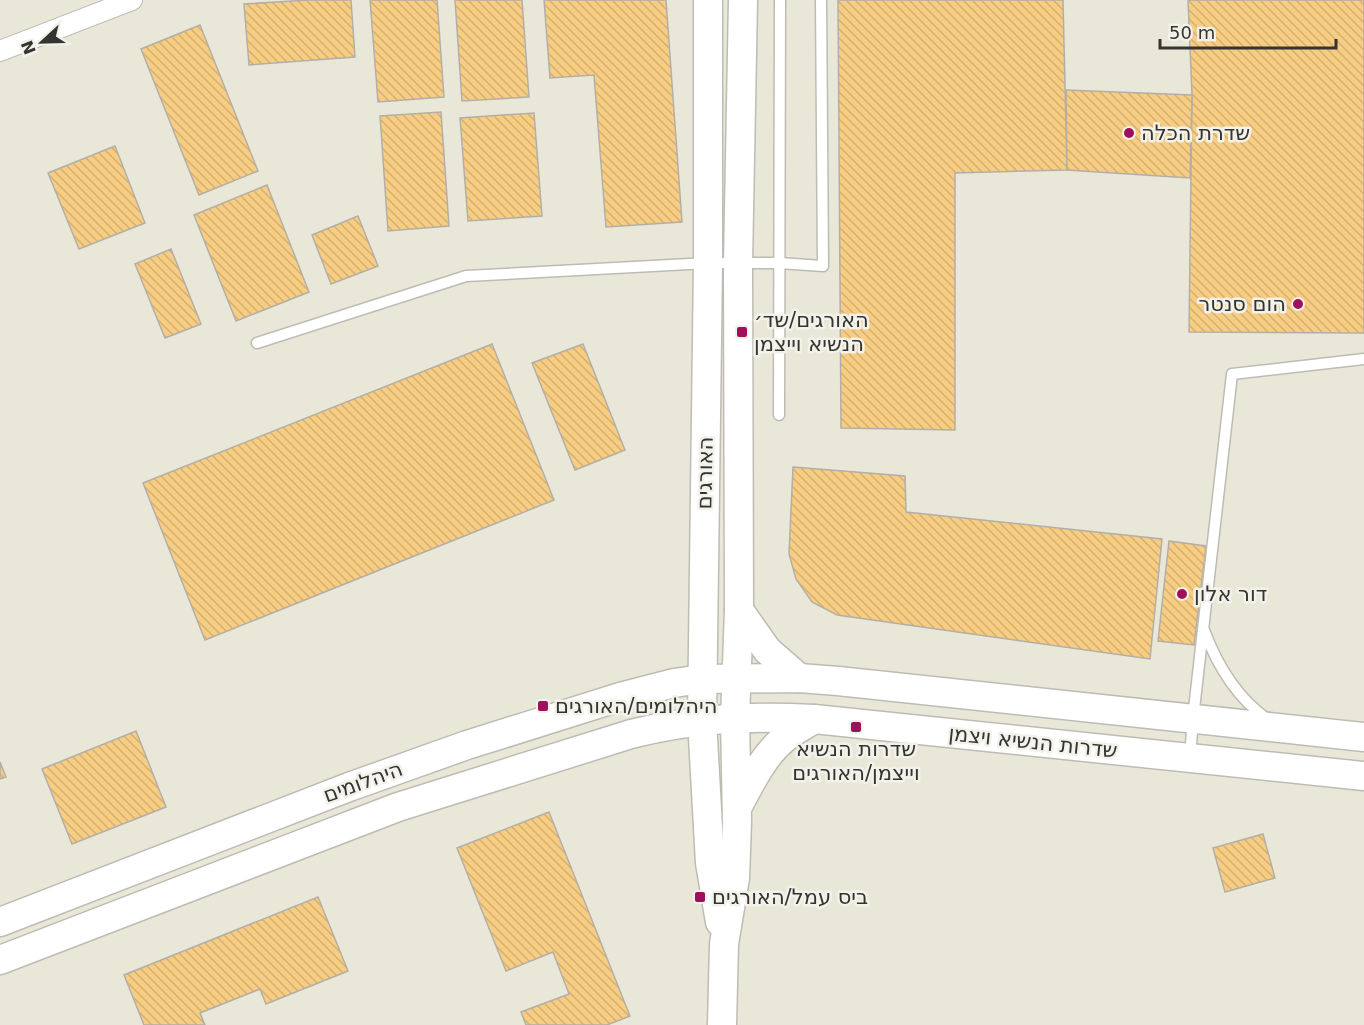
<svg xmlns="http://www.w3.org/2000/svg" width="1364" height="1025" font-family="'DejaVu Sans',Heebo,sans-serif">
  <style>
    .built { fill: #e9e8d8 }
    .building { fill: url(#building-back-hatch); stroke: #b3afa8; stroke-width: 1.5 }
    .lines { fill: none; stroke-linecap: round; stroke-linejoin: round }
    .lane-casing { stroke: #bdbcb4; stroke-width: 13 }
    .street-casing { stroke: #bdbcb4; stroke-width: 22 }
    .secondary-casing { stroke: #bdbcb4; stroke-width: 31 }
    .lane { stroke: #fff; stroke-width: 10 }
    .street { stroke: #fff; stroke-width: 20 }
    .secondary { stroke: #fff; stroke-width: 28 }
    .poi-dot { fill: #9e105b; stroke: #f3f2ea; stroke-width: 2 }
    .labels { text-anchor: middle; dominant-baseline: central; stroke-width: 5; stroke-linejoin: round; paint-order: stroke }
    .poi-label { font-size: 21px; fill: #343430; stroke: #f3f2ea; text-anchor: start }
    .street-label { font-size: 21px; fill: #343430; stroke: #f3f2ea }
  </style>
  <defs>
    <pattern id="building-back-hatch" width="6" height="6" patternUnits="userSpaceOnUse" patternTransform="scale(1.5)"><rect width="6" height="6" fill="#f6cd83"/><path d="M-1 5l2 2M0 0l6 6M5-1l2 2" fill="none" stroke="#d4b171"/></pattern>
  </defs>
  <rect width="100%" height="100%" fill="#f3f2ea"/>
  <rect class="built" x="0" y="0" width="1364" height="1025"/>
  <g class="building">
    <polygon points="308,0 351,0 355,57 249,65 244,4"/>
    <polygon points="370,0 437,0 444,97 378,102"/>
    <polygon points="455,0 522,0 529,97 462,101"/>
    <polygon points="544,0 666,0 682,222 606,227 594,75 550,78"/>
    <polygon points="838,0 1063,0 1067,170 955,173 955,430 841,428"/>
    <polygon points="1188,0 1364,0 1364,333 1189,332 1192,95"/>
    <polygon points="200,25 258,171 199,195 141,49"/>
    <polygon points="1066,90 1192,95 1190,178 1067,170"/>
    <polygon points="441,112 449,226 388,231 380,116"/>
    <polygon points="534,113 542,216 468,221 460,118"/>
    <polygon points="115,146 145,223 79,249 48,173"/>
    <polygon points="267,185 309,292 236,321 194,215"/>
    <polygon points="358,216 378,266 331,284 312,235"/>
    <polygon points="171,249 201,324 165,338 135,264"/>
    <polygon points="492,344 554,500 205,640 143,483"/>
    <polygon points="583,344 625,450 575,470 532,363"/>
    <polygon points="793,467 905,476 906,512 1162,539 1150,659 837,615 812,602 796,579 789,554"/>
    <polygon points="1169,541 1206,546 1194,645 1158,641"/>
    <polygon points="136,731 166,807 72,844 42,769"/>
    <polygon points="0,762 6,777 0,779"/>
    <polygon points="549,812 630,1016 607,1025 526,1025 521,1012 569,994 553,952 506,971 457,848"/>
    <polygon points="1263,834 1275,878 1225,892 1213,848"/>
    <polygon points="318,897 348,971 266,1004 260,989 200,1013 205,1025 144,1025 124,975"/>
  </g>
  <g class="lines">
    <g class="lane-casing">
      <g id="lane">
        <polyline points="257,343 466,276 708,263 779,263 823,266 821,0"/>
        <polyline points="779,415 780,0"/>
        <path d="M1204 630C1217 665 1236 697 1267 719"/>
        <polyline points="1190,757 1193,718 1232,374 1364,359"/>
      </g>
    </g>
    <g class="street-casing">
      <polyline id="street" points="0,51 132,0"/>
    </g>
    <g class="secondary-casing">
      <g id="secondary">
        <polyline points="708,0 708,263 702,720 710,863 720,922"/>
        <polyline points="739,610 767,650 799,678"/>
        <path d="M738 806C751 782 764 754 786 737 795 730 805 725 814 719"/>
        <polyline points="0,922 349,787 467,745 620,697 674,683 702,679 799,678 838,681 1364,737"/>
        <path d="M0 960 398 807 631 734C694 718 750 716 814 719L1364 776"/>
        <polyline points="722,1025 724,944 735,878 737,822 735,718 739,610 738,264 743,0"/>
      </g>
    </g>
    <use href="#lane" class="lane"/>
    <use href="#street" class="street"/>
    <use href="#secondary" class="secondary"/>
  </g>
  <g class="poi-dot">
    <circle cx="1129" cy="133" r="6"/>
    <circle cx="1298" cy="304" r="6"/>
    <rect x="736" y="326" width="12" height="12" rx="3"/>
    <circle cx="1182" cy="594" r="6"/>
    <rect x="537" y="700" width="12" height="12" rx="3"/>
    <rect x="850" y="721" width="12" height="12" rx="3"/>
    <rect x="694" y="891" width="12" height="12" rx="3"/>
  </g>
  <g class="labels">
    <g class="poi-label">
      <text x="1141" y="133">שדרת הכלה</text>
      <text x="1286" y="304" text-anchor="end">הום סנטר</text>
      <text x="754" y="320">האורגים/שד׳<tspan x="754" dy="24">הנשיא וייצמן</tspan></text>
      <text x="1194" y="594">דור אלון</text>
      <text x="555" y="706">היהלומים/האורגים</text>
      <text x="856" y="749" text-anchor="middle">שדרות הנשיא<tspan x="856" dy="24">וייצמן/האורגים</tspan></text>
      <text x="712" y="897">ביס עמל/האורגים</text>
    </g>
    <g class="street-label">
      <text transform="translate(705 473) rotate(-89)">האורגים</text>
      <text transform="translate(1033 742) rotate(6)">שדרות הנשיא ויצמן</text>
      <text transform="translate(363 782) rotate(-20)">היהלומים</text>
    </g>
  </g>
  <g transform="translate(42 42) rotate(248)" stroke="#f3f2ea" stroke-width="4.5" paint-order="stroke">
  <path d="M0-4.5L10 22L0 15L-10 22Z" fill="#343430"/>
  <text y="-9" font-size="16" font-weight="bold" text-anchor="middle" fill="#343430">N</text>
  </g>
  <path d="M1160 39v9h176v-9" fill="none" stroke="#343430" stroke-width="3"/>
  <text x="1169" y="39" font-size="18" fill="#343430" stroke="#f3f2ea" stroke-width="4.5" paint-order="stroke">50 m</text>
</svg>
